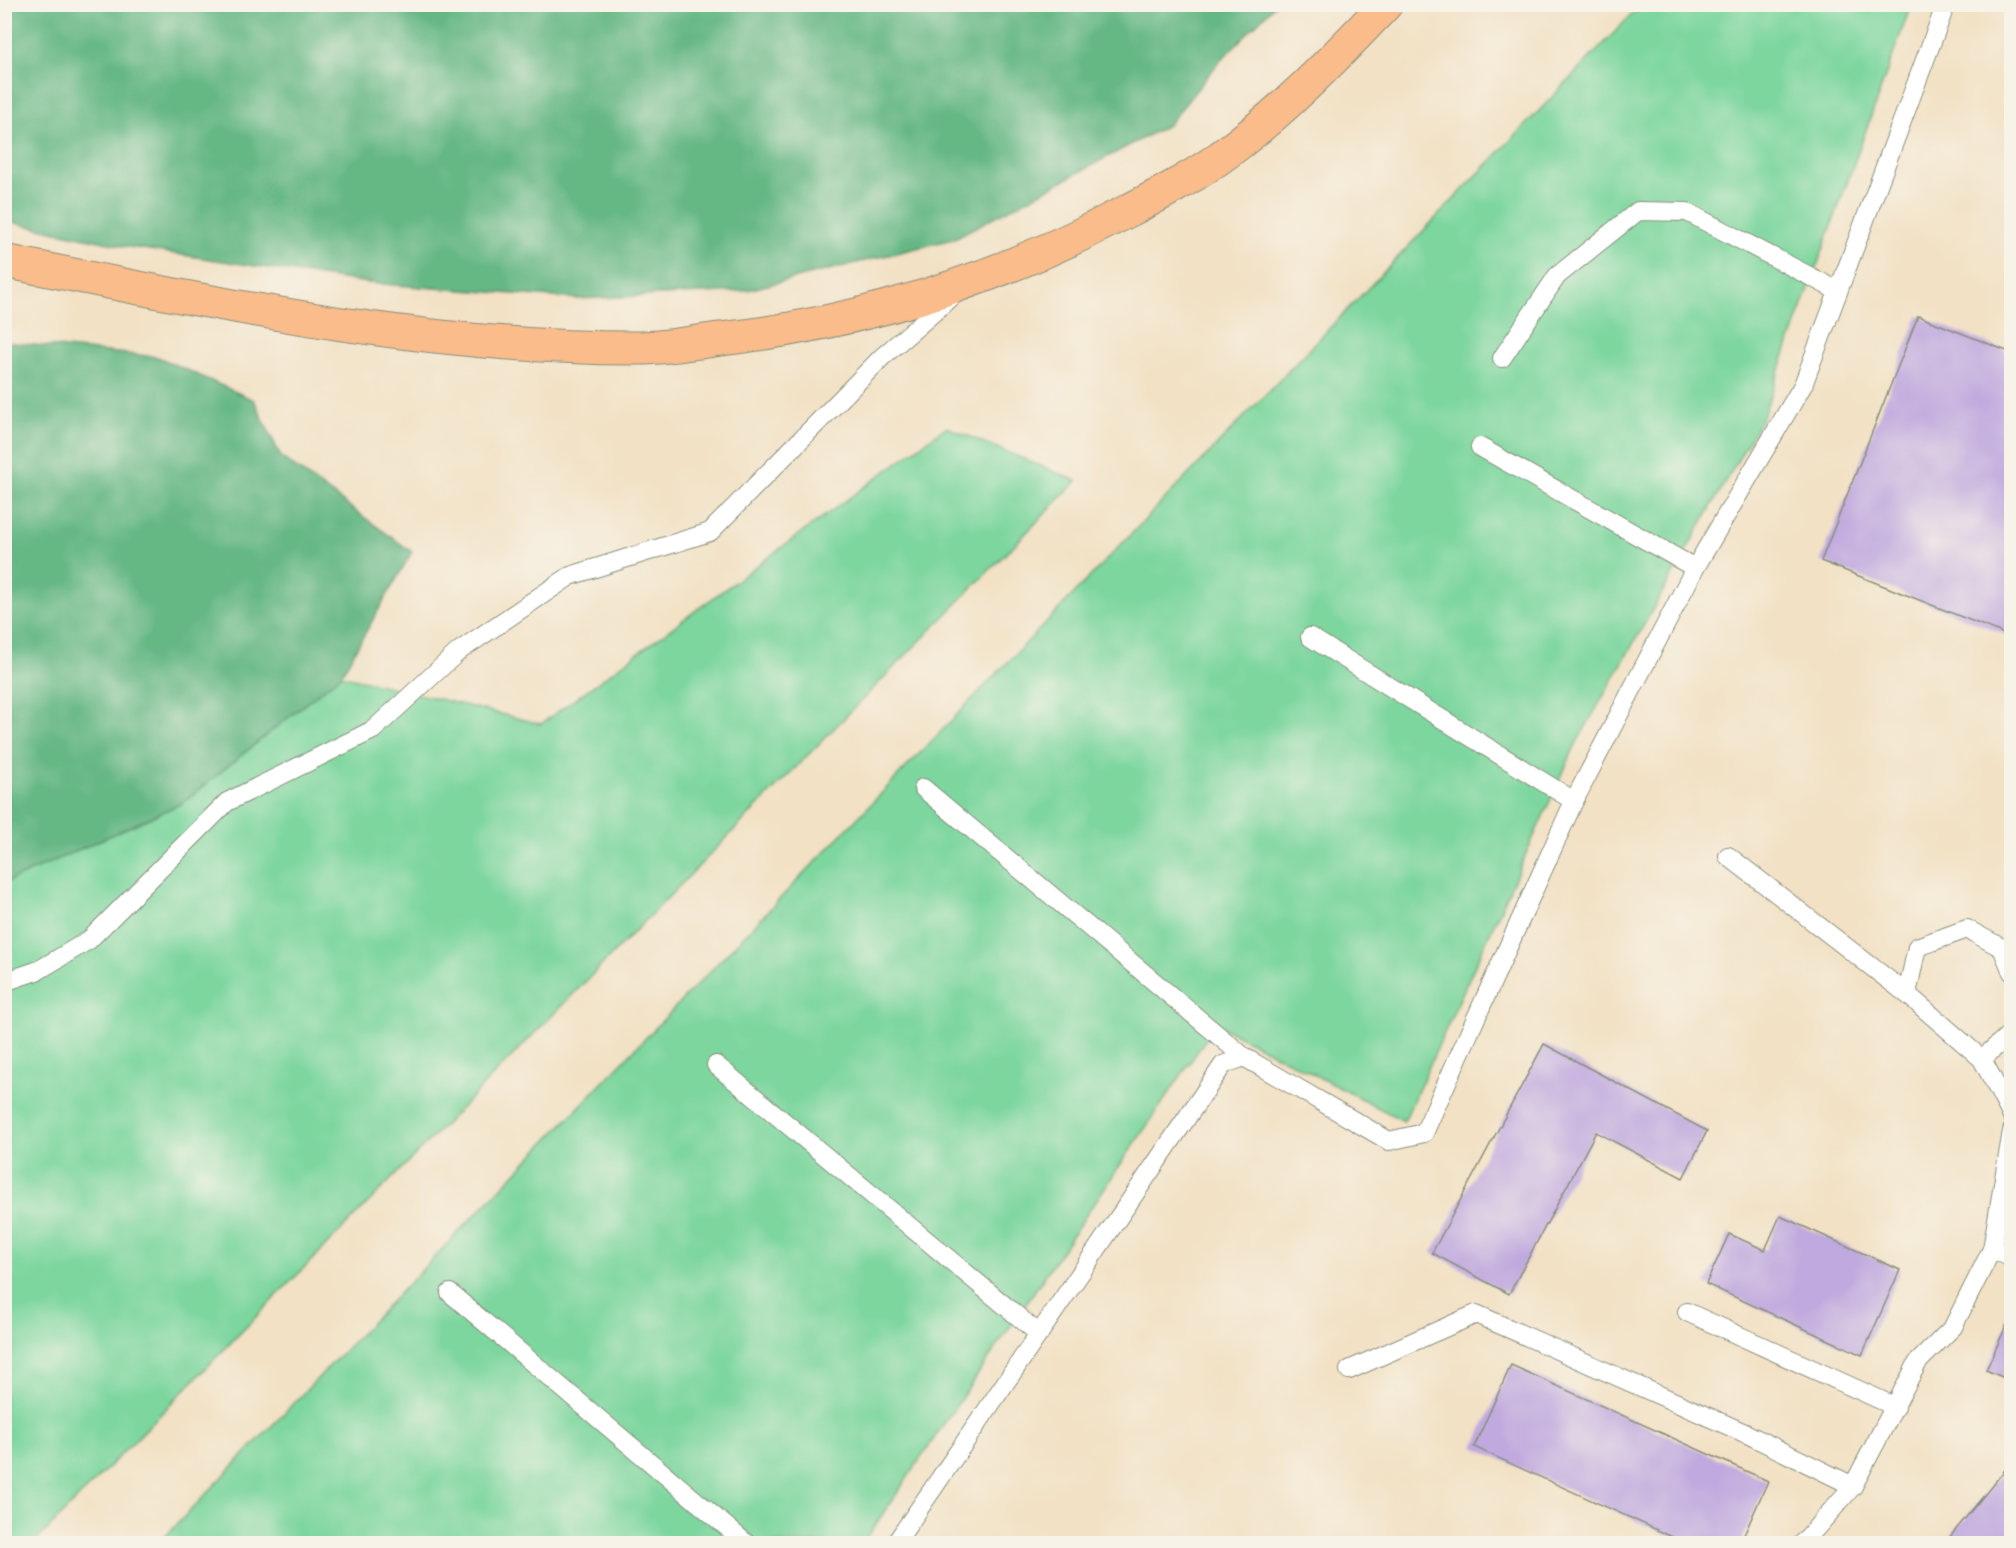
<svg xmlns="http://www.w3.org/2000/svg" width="2016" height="1548" font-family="'Shantell Sans',sans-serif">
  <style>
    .green { fill: #7cd69d; stroke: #4e8a68; stroke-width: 1.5 }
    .forest { fill: #65b784; stroke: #427a5c; stroke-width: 1.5 }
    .building { fill: #c0a9de }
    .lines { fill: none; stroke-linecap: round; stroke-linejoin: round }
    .service-casing { stroke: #888f7c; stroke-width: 20 }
    .primary-casing { stroke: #888f7c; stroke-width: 35 }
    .service { stroke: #fff; stroke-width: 18 }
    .primary { stroke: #f9bc8a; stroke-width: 33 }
  </style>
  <rect width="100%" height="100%" fill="#f7f3e8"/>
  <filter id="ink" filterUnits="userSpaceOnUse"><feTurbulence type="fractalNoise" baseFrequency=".0167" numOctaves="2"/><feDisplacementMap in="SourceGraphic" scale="12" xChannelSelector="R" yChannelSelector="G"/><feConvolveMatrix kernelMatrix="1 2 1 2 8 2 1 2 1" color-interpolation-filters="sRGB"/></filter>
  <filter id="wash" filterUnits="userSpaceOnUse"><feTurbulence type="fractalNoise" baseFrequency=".008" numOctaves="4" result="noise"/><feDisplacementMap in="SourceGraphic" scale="24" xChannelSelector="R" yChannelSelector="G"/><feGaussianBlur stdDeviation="1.35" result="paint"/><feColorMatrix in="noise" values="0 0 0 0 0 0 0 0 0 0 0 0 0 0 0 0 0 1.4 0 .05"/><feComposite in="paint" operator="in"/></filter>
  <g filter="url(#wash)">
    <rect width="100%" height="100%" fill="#f2e1c4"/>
    <g class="green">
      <polygon points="1641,5 1911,5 1763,416 1576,744 1404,1121 1216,1024 863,1543 158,1544"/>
      <polygon points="946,427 1077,481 33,1544 4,1543 4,883 182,803 341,675 541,724"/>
    </g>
    <g class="forest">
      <polygon points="5,4 1275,4 1275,5 1220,61 1168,125 953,239 744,291 579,299 368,283 123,246 5,221"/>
      <polygon points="4,342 158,357 254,400 281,457 412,552 341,675 182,803 5,883"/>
    </g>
    <g id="blocks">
      <g class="building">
        <polygon points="1918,316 2012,353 2012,637 1821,561"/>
        <polygon points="1544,1044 1707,1131 1683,1178 1596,1132 1509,1294 1432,1253"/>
        <polygon points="1780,1216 1900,1270 1862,1355 1706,1284 1729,1234 1765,1250"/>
        <polygon points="2012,1313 2012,1381 1986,1370"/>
        <polygon points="1511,1365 1768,1481 1740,1544 1688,1544 1474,1447"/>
        <polygon points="2009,1465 2012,1467 2012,1544 1944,1544"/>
      </g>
    </g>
  </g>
  <g filter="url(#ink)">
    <use href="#blocks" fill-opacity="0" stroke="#888f7c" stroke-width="1.5"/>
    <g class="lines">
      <g class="service-casing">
        <g id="service">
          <polyline points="1502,358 1557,276 1638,211 1687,212 1838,291"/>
          <polyline points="1480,447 1695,568"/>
          <polyline points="1310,637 1574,801"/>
          <polyline points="923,788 1244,1057"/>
          <polyline points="1728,856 1907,994 1982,1059 2012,1116"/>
          <polyline points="4,982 39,970 89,940 227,802 373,730 459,651 570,576 710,532 882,357 955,294"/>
          <polyline points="1907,994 1917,947 1967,929 2002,948 2012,972"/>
          <polyline points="1982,1059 2012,1032"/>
          <polyline points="716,1065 1039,1334"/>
          <polyline points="1992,1249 2012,1131"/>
          <polyline points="450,1293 747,1544"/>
          <polyline points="1687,1312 1896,1407"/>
          <polyline points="1349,1370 1476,1314 1747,1434 1853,1486"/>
          <polyline points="895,1544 1223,1065 1244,1057 1389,1141 1424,1133 1574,801 1695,568 1803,385 1946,4"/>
          <polyline points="1802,1544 1853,1486 1918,1362 1953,1327 1992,1249 2012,1258"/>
        </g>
      </g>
      <g class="primary-casing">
        <path id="primary" d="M4 261C214 303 425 349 640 348 667 348 694 342 721 339 861 323 993 281 1118 216 1151 199 1185 182 1215 161 1278 117 1333 60 1386 4"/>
      </g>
      <use href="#service" class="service"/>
      <use href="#primary" class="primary"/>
    </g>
  </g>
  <rect width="2016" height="1548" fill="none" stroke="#f7f3e8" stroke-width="24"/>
</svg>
